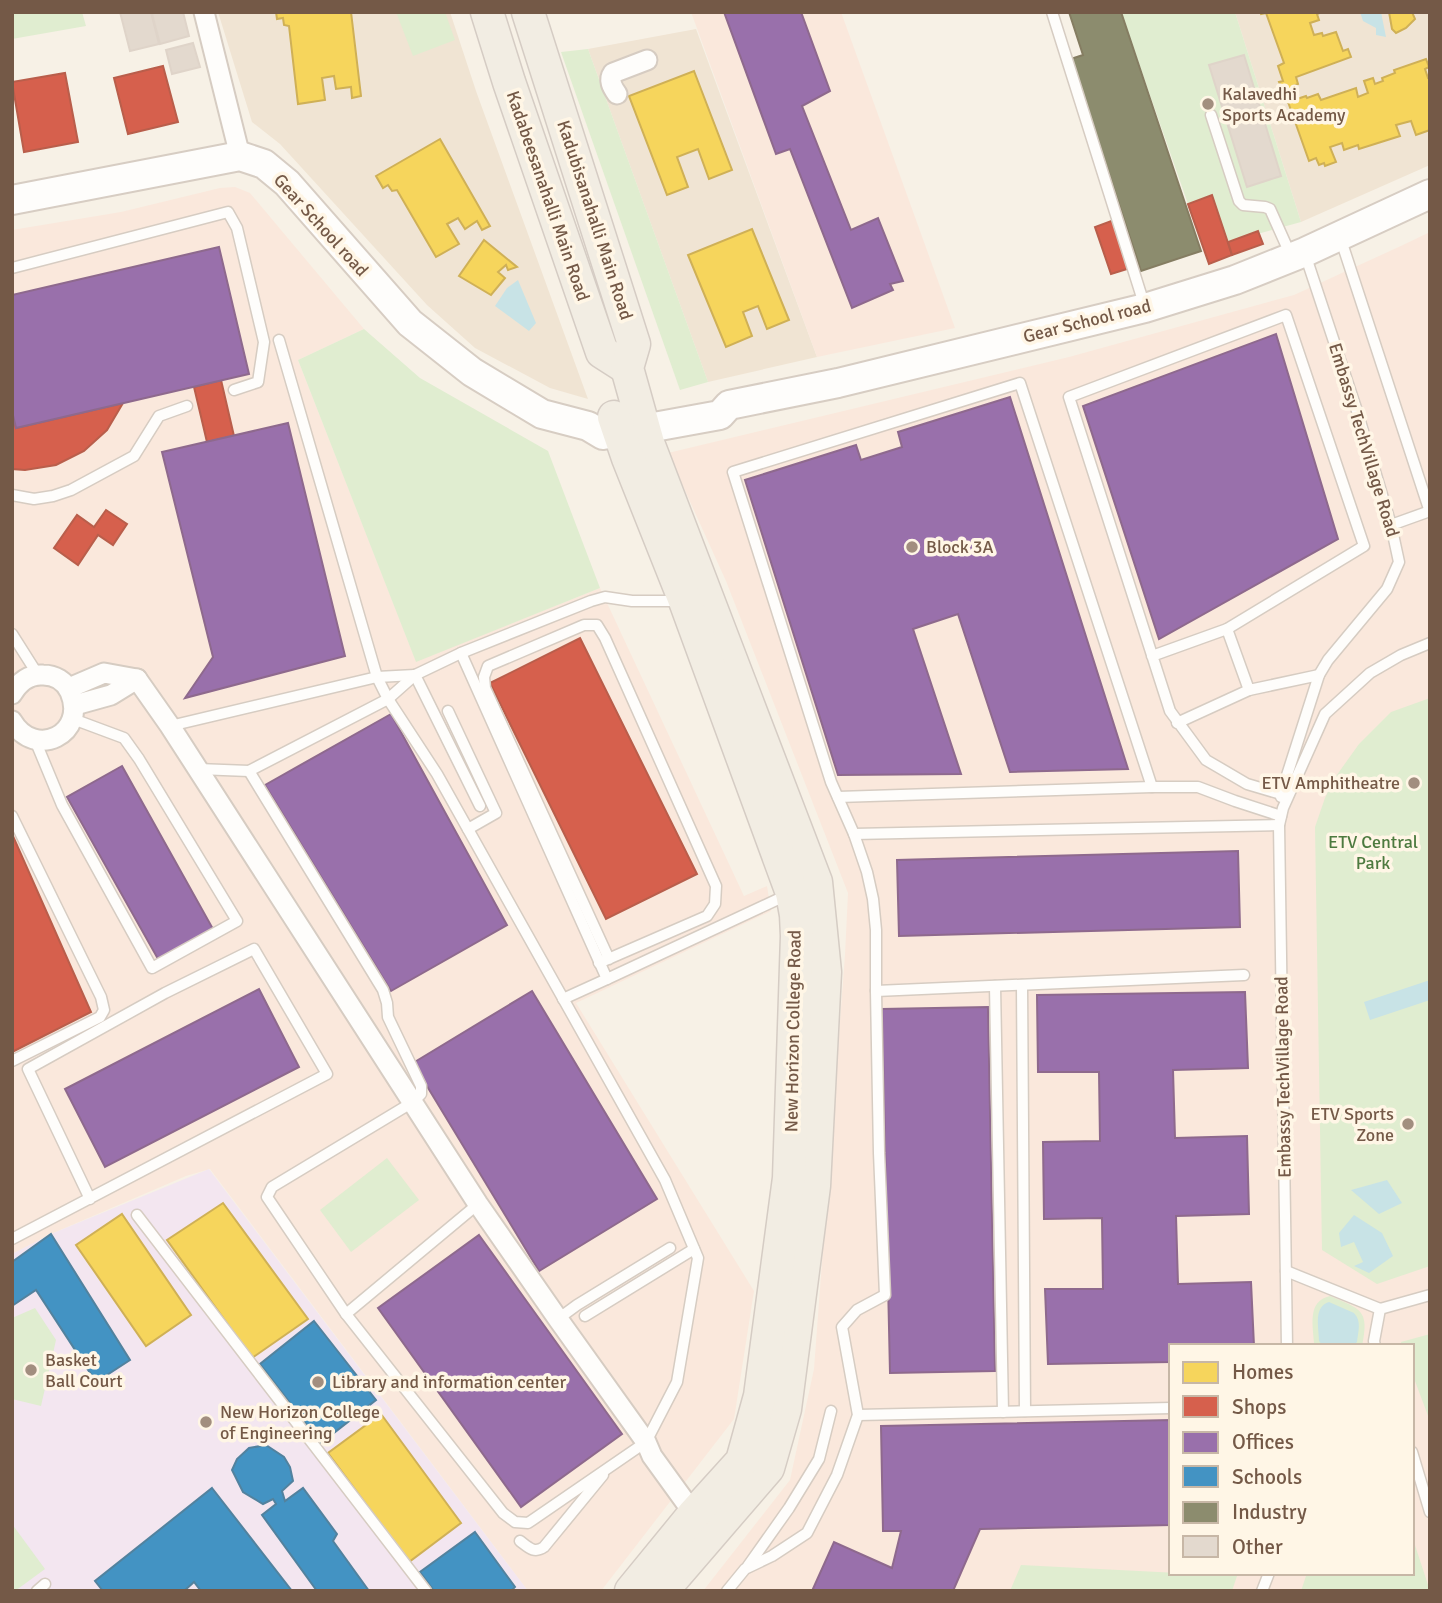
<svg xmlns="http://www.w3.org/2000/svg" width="1442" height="1603" font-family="Signika,sans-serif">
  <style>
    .residential { fill: #f0e4d3 }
    .commercial { fill: #fae8dc; fill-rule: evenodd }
    .education { fill: #f3e6f0 }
    .green { fill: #e0edd0 }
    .water { fill: #c8e3e6 }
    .homes { fill: #f6d55c; stroke: #cfb056; stroke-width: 2 }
    .shops { fill: #d6604d; stroke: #b95e4b; stroke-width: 2 }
    .offices { fill: #9970ab; stroke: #8e698d; stroke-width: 2 }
    .schools { fill: #4393c3; stroke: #52829e; stroke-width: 2 }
    .industry { fill: #8c8c6e; stroke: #857d62; stroke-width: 2 }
    .building { fill: #e3d9ce; stroke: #dfd4c9; stroke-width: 2 }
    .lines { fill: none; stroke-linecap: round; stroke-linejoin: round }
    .lane-casing { stroke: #d6ccc2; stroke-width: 13 }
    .street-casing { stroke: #d6ccc2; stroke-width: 23 }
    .secondary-casing { stroke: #d7cdc3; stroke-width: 32 }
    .primary-casing { stroke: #d5ccc4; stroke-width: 35 }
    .lane { stroke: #fefdfb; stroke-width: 10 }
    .street { stroke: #fefdfb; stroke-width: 19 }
    .secondary { stroke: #fefdfb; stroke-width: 28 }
    .primary { stroke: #f2ede3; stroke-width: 32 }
    .poi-dot { fill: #a28e7f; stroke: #fff6e6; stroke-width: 2.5 }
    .labels { text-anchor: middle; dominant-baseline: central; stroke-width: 7; stroke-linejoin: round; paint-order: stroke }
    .poi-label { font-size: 18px; fill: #745947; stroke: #fff6e6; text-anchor: start }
    .street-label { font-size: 18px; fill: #745947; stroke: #fff6e6 }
    .park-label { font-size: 18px; fill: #4d7a3f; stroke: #fff6e6 }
  </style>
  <rect width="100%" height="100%" fill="#f7f1e6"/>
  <g class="residential">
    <polygon points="218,12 450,12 476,91 588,399 550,388 475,348 427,305 280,144 252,122"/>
    <polygon points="1235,12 1430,12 1430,165 1301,222"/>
    <polygon points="696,29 817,357 708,382 588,49"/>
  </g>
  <g class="commercial">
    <polygon points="691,12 841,12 955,328 817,357"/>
    <polygon points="235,187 250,193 364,329 298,360 416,661 600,588 744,896 767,886 771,911 576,1003 754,1291 734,1419 601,1591 528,1591 210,1169 186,1176 51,1234 12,1254 12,230 121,212 220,188"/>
    <path d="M1430 232V1591H703L790 1480 814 1369 845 955 848 893 726 581 668 453 1069 357 1294 295 1403 245ZM1171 1346H1412V1573H1171Z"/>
  </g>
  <polygon class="education" points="209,1169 528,1591 12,1591 12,1254 51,1234"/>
  <g class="green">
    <polygon points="12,12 82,12 86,26 12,39"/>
    <polygon points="396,12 445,12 455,40 413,56"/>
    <polygon points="1121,12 1235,12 1301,222 1228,242 1212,196 1188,204"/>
    <polygon points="588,49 708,382 680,390 561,52"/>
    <polygon points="364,329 420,378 548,451 600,588 416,662 298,360"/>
    <polygon points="1430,698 1430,1266 1377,1284 1322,1250 1315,827 1325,798 1334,779 1359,744 1391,712"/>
    <polygon points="387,1158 419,1200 351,1252 320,1210"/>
    <path d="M1330 1296C1360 1309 1370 1309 1362 1346H1316L1314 1343C1313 1325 1307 1301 1330 1296Z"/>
    <polygon points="35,1308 56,1340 41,1406 12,1399 12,1318"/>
    <polygon points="1430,1334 1430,1421 1412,1373 1412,1346 1402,1346 1401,1342"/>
    <polygon points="12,1524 45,1569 15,1591 12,1591"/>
    <polygon points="1412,1536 1430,1591 1301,1591 1307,1573 1412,1573"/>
    <polygon points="1021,1565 1237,1576 1232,1591 1010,1591"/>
  </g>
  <g class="water">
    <polygon points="1360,12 1381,12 1386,37 1376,35 1376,28 1363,21"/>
    <polygon points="518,280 536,323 529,331 495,306 507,288"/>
    <polygon points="1430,980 1430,1000 1370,1020 1364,1002"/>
    <polygon points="1387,1180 1402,1203 1379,1214 1351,1190"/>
    <polygon points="1354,1215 1382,1233 1393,1256 1369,1273 1354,1266 1363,1262 1354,1242 1341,1247 1339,1233"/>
    <path d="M1329 1302 1354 1313C1362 1321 1358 1332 1357 1342L1352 1346H1323L1319 1341C1319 1327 1313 1307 1329 1302Z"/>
  </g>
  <g class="homes">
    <polygon points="276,12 351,12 361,96 352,98 351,87 336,89 334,76 322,78 325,100 298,104 289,26 284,25 283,18 277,19"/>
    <polygon points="1260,12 1322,12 1317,14 1319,20 1310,23 1314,35 1322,33 1323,36 1336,32 1343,51 1348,49 1351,57 1296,77 1298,84 1293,86 1298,99 1288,102 1284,89 1282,89 1279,82 1283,81 1278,66 1284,63 1266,13 1261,14"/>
    <polygon points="1389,12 1412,12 1415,19 1406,28 1396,33 1392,29"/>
    <polygon points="1426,59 1429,67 1425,69 1428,78 1430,78 1430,130 1416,135 1411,121 1396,125 1400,136 1359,149 1358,145 1344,150 1342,143 1330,147 1336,162 1325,166 1324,163 1319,165 1316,158 1309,161 1288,102 1306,96 1307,98 1318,94 1321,100 1356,88 1358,97 1368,93 1364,81 1373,78 1375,84 1383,81 1382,78 1395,73 1394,70"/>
    <polygon points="694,71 732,170 709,179 698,149 677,157 688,187 667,195 629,96"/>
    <polygon points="440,139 490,226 482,230 477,221 465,229 458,218 447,224 459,244 436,257 397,190 392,191 388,185 383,188 376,176"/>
    <polygon points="752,229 789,320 767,329 758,306 743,312 752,336 726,347 688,255"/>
    <polygon points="484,240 517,267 508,270 506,265 498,272 505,278 491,295 459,276"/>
    <polygon points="223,1203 308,1319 252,1358 167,1240"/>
    <polygon points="122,1214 191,1315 146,1346 76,1245"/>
    <polygon points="381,1414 461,1523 409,1562 328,1453"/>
  </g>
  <g class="shops">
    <polygon points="163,66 178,122 128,134 114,78"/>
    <polygon points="65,73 78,142 24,152 12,82"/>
    <polygon points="1212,195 1232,255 1209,264 1188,204"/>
    <polygon points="1114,220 1130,268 1111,274 1095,227"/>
    <polygon points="1258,231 1263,244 1232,255 1228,242"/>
    <polygon points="221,380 234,436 207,442 194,387"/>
    <polygon points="123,403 107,430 84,451 56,465 25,470 12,469 12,411 16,428"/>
    <polygon points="106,510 127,524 113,545 98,535 78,565 54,548 77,515 94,527"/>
    <polygon points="580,638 697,874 606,919 490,683"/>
    <polygon points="12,834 91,1012 12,1052"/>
  </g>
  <g class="offices">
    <polygon points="724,12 801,12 830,91 802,106 851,230 878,218 903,281 890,284 893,290 852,308 790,149 776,154"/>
    <polygon points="219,247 249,374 16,428 12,411 12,295"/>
    <polygon points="1276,334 1338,539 1159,639 1083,406"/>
    <polygon points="1010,397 1128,769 1010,772 958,614 913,629 961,774 838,775 745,480 856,445 861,460 902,447 898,432"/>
    <polygon points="288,423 345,656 185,698 213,657 162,452"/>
    <polygon points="391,714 507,925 391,991 265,785"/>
    <polygon points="122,766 213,929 158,959 67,797"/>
    <polygon points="1238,851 1240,927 899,936 897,860"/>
    <polygon points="259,989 299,1067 105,1167 65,1089"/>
    <polygon points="532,991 657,1199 539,1271 413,1063"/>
    <polygon points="1245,992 1248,1068 1173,1070 1175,1138 1247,1136 1249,1214 1176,1216 1178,1284 1251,1282 1254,1346 1171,1346 1171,1362 1048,1364 1045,1289 1103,1289 1102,1218 1044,1219 1043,1142 1100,1141 1099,1072 1038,1072 1037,995"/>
    <polygon points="988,1007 995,1371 890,1373 882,1009"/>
    <polygon points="479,1235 622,1434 521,1507 378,1308"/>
    <polygon points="1171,1420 1171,1525 980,1529 953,1591 812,1591 834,1542 892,1568 901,1531 883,1531 881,1426"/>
  </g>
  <g class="schools">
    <polygon points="51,1234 130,1360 96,1382 36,1290 12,1306 12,1262"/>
    <polygon points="314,1321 376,1400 321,1443 260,1364"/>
    <polygon points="266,1445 284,1457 290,1467 293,1481 282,1491 285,1501 303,1488 337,1534 333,1541 369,1591 317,1591 262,1515 276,1504 273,1499 263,1504 243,1492 232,1470 237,1459 249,1448"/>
    <polygon points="212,1488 292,1591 201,1591 194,1582 184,1591 103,1591 95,1581"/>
    <polygon points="475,1532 515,1587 511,1591 434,1591 420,1572"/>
  </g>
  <polygon class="industry" points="1069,12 1121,12 1201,251 1141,271 1071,59 1083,55"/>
  <g class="building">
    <polygon points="120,12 151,12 159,44 130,51"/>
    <polygon points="157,12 183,12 189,36 160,44 152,14"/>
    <polygon points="193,43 200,67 172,74 166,50"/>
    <polygon points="1244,55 1281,176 1247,187 1209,65"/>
  </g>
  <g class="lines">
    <g class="lane-casing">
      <g id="lane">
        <polyline points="1052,12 1145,307"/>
        <polyline points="1211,115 1239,201 1243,205 1265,207 1270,209 1291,256"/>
        <polyline points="1340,237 1430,512"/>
        <polyline points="12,268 228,212 237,228 264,342 258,382 234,390"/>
        <polyline points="12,495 34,499 53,496 71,490 134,456 159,416 187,406"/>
        <polyline points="1391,525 1430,511"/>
        <polyline points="1227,629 1249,690 1319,675"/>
        <polyline points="12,634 38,675"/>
        <polyline points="461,653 607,979 787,895"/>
        <polyline points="1152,656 1227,629 1364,546 1286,315 1069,397 1170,711 1206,760 1247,784 1281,794"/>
        <polyline points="415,675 480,806"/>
        <polyline points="448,711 496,813 468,829"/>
        <polyline points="1177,723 1249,690"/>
        <polyline points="170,726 377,677 415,675"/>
        <polyline points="35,740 62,805 152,968 237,921 139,759 124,738 73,719"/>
        <polyline points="198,769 249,771 388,699 415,675 461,653 591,601 605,597 632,601 681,601"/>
        <polyline points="249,771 383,990 387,1003 388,1017 421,1086 421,1094 413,1102 272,1187 267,1197 346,1314 503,1513 515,1522 528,1523 646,1442 677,1382 698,1258 665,1180 437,774 388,699 377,677 279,340"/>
        <polyline points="838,797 1152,787"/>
        <polyline points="1281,797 1281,794 1319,675 1328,660 1387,589 1399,562 1391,525 1357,411 1305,254"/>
        <polyline points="12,816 101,997 104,1010 100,1017 12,1061"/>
        <polyline points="854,834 1279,825"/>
        <polyline points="599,963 707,916 715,904 716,886 605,638 597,625 584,625 488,666 484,677 485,688 609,959"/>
        <polyline points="1022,985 1025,1411"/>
        <polyline points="995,986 1003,1412"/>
        <polyline points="876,991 1244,975"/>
        <polyline points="563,999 607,979"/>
        <polyline points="137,1215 426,1591"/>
        <polyline points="12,1239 327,1074 254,949 165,993 28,1069 90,1199"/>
        <polyline points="1286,1271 1380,1309"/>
        <polyline points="346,1314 478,1204"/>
        <polyline points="585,1316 694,1249"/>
        <polyline points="558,1319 577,1305 670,1248"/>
        <polyline points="1287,1346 1279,825 1283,808 1325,714 1370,673 1401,655 1430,643"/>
        <polyline points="1375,1346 1374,1341 1380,1309 1430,1295"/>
        <polyline points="858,1415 1171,1408"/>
        <polyline points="1412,1452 1430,1512"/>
        <path d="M520 1541C528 1547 534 1554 544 1547L603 1475"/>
        <polyline points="748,1566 789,1508 819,1459 831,1411"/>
        <polyline points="37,1591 45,1584"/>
        <polyline points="727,1591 745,1569 772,1556 807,1533 837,1475 858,1415 842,1327 857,1310 885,1295 879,1153 876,991 876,930 873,899 867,872 854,834 831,782 733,472 1020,383 1152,787 1198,787 1235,801 1281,816"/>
        <polyline points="1262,1591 1269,1573"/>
      </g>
    </g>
    <g class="street-casing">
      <g id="street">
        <polyline points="204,12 240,156"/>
        <path d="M617 94C612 87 608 80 613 73L647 60"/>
        <polyline points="69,688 104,673 137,679 170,726 478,1204 558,1319 646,1442 652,1456 694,1514"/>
        <path d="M12 694C19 682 29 674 43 675 55 675 65 681 70 692 88 734 35 760 12 721"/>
        <polyline points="75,705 111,695 137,679"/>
      </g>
    </g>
    <g class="secondary-casing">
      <polyline id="secondary" points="12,200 240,156 264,164 287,183 410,323 472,372 542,414 588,426 603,435 643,429 720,415 729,405 838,383 1145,308 1235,280 1305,252 1430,194"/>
    </g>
    <g class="primary-casing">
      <g id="primary">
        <polyline points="487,12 509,82 602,352 627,368"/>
        <polyline points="528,12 634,344 627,368 648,443 816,882 825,972 814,1186 785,1409 768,1468 662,1591"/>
        <polyline points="614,417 628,458 685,601 792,893 796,915 797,936 789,1178 760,1396 742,1461 694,1514 631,1591"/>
      </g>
    </g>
    <use href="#lane" class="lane"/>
    <use href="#street" class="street"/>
    <use href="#secondary" class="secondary"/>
    <use href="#primary" class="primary"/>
  </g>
  <g class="poi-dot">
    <circle cx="1208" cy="104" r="7"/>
    <circle cx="912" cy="547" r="7"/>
    <circle cx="1414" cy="783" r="7"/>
    <circle cx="1408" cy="1124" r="7"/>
    <circle cx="31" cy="1370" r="7"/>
    <circle cx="318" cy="1382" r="7"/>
    <circle cx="206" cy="1422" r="7"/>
  </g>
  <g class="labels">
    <g class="poi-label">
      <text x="1222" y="94">Kalavedhi<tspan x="1222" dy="21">Sports Academy</tspan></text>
      <text x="926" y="547">Block 3A</text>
      <text x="1400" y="783" text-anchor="end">ETV Amphitheatre</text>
      <text x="1394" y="1114" text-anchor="end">ETV Sports<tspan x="1394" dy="21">Zone</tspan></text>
      <text x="45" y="1360">Basket<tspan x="45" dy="21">Ball Court</tspan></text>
      <text x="332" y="1382">Library and information center</text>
      <text x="220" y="1412">New Horizon College<tspan x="220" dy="21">of Engineering</tspan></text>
    </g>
    <g class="street-label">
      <text transform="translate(548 196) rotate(71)">Kadabeesanahalli Main Road</text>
      <text transform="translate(595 220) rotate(72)">Kadubisanahalli Main Road</text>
      <text transform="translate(321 225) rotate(48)">Gear School road</text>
      <text transform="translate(1087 321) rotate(-14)">Gear School road</text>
      <text transform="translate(1364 440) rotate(73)">Embassy TechVillage Road</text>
      <text transform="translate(793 1031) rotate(-89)">New Horizon College Road</text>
      <text transform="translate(1283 1077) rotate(-91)">Embassy TechVillage Road</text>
    </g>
    <g class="park-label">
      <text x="1373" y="842">ETV Central<tspan x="1373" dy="21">Park</tspan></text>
    </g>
  </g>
  <rect width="1442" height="1603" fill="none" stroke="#745947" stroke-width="28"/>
  <rect x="1169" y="1344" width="245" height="231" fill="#fff6e6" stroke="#c7b7a6" stroke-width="2"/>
  <rect x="1183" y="1362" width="35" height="21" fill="#f6d55c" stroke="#c7b7a6" stroke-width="2"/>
  <text x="1232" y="1379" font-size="21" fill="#745947">Homes</text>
  <rect x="1183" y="1396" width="35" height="21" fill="#d6604d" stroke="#c7b7a6" stroke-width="2"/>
  <text x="1232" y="1414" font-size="21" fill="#745947">Shops</text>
  <rect x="1183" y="1432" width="35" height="21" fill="#9970ab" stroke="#c7b7a6" stroke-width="2"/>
  <text x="1232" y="1449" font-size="21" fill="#745947">Offices</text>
  <rect x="1183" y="1466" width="35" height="21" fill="#4393c3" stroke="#c7b7a6" stroke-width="2"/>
  <text x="1232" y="1484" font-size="21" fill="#745947">Schools</text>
  <rect x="1183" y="1502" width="35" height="21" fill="#8c8c6e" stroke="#c7b7a6" stroke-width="2"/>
  <text x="1232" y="1519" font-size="21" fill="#745947">Industry</text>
  <rect x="1183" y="1536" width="35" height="21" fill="#e3d9ce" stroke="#c7b7a6" stroke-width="2"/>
  <text x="1232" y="1554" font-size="21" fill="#745947">Other</text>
</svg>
